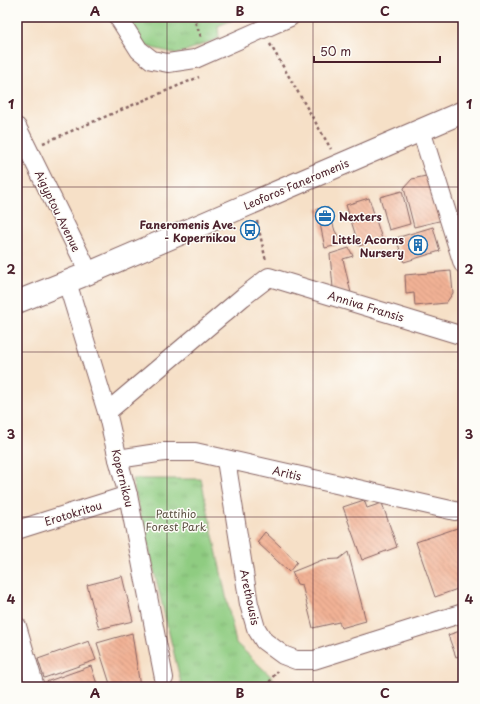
<svg xmlns="http://www.w3.org/2000/svg" width="480" height="704" font-family="'Playpen Sans',sans-serif">
  <style>
    .grass { fill: url(#grass-tufts); stroke: #6c7656 }
    .building { fill: url(#building-back-hatch) }
    .lines { fill: none; stroke-linecap: round; stroke-linejoin: round }
    .street-casing { stroke: #866362; stroke-width: 20 }
    .secondary-casing { stroke: #866362; stroke-width: 24 }
    .path { stroke: #866362; stroke-width: 2.5; stroke-dasharray: 3 3; stroke-linecap: butt }
    .street { stroke: #fff; stroke-width: 18 }
    .secondary { stroke: #fff; stroke-width: 22 }
    .grid { fill: none; stroke: #4a1f2b; stroke-width: 1; stroke-opacity: 0.55 }
    .labels { text-anchor: middle; dominant-baseline: central; stroke-width: 3; stroke-linejoin: round; paint-order: stroke }
    .street-label { font-size: 11px; fill: #4a1f2b; stroke: #fdfcf7 }
    .poi-label { font-size: 11px; font-weight: bold; fill: #4a1f2b; stroke: #fdfcf7; text-anchor: end }
    .park-label { font-size: 11px; fill: #5f5345; stroke: #fdfcf7 }
    .neatline { fill: none; stroke: #4a1f2b; stroke-width: 1.5 }
    .grid-label { font-size: 13px; text-anchor: middle; font-weight: bold; fill: #4a1f2b }
  </style>
  <defs>
    <pattern id="grass-tufts" width="24" height="20" patternUnits="userSpaceOnUse"><rect width="24" height="20" fill="#8fcc81"/><path d="M3 7l-1-3M5 7V3M7 7l1-3M15 17l-1-3M17 17v-4M19 17l1-3" fill="none" stroke="#7daf70"/></pattern>
    <pattern id="building-back-hatch" width="6" height="6" patternUnits="userSpaceOnUse"><rect width="6" height="6" fill="#f2b295"/><path d="M-1 5l2 2M0 0l6 6M5-1l2 2" fill="none" stroke="#c6907a"/></pattern>
  </defs>
  <rect width="100%" height="100%" fill="#fdfcf7"/>
  <filter id="ink" filterUnits="userSpaceOnUse"><feTurbulence type="fractalNoise" baseFrequency=".025" numOctaves="2"/><feDisplacementMap in="SourceGraphic" scale="8" xChannelSelector="R" yChannelSelector="G"/><feConvolveMatrix kernelMatrix="1 2 1 2 8 2 1 2 1" color-interpolation-filters="sRGB"/></filter>
  <filter id="wash" filterUnits="userSpaceOnUse"><feTurbulence type="fractalNoise" baseFrequency=".012" numOctaves="4" result="noise"/><feDisplacementMap in="SourceGraphic" scale="16" xChannelSelector="R" yChannelSelector="G"/><feGaussianBlur stdDeviation="0.9" result="paint"/><feColorMatrix in="noise" values="0 0 0 0 0 0 0 0 0 0 0 0 0 0 0 0 0 1.4 0 .05"/><feComposite in="paint" operator="in"/></filter>
  <g filter="url(#wash)">
    <rect width="100%" height="100%" fill="#f6e0c7"/>
    <g class="grass">
      <polygon points="126,17 240,17 218,26 219,38 178,54 144,46"/>
      <polygon points="132,479 201,479 236,643 282,687 182,687"/>
    </g>
    <g id="blocks">
      <g class="building">
        <polygon points="426,176 443,220 414,227 404,188 412,179"/>
        <polygon points="402,191 410,224 389,230 380,197"/>
        <polygon points="369,198 382,239 359,246 346,205"/>
        <polygon points="328,208 335,231 343,244 325,248 317,209"/>
        <polygon points="433,227 440,251 404,262 396,238"/>
        <polygon points="349,248 353,256 343,259 351,293 333,288 330,254"/>
        <polygon points="451,271 453,293 446,303 415,306 414,293 406,294 405,275"/>
        <polygon points="364,500 367,508 382,503 397,547 362,560 343,507"/>
        <polygon points="463,526 463,587 435,597 416,542"/>
        <polygon points="265,532 297,562 289,572 257,542"/>
        <polygon points="348,552 366,621 341,628 339,622 313,628 302,585 297,584 292,572 322,560 339,559"/>
        <polygon points="122,576 133,621 99,629 87,585"/>
        <polygon points="463,630 463,655 456,657 448,635"/>
        <polygon points="132,633 140,687 111,687 97,643"/>
        <polygon points="89,641 96,660 44,678 38,659"/>
        <polygon points="91,666 98,687 44,687 43,683"/>
      </g>
    </g>
  </g>
  <g filter="url(#ink)">
    <use href="#blocks" fill-opacity="0" stroke="#866362" stroke-width="1"/>
    <g class="lines">
      <g class="street-casing">
        <g id="street">
          <polyline points="118,17 139,50 152,60 168,63 195,59 290,17"/>
          <polyline points="17,127 89,273"/>
          <polyline points="421,130 463,264"/>
          <polyline points="67,282 107,412 118,459 128,495 164,678"/>
          <polyline points="107,412 243,297 269,277 463,336"/>
          <polyline points="118,459 164,452 195,452 455,511"/>
          <polyline points="226,460 249,604 256,628 264,641 283,655 296,660 314,660 463,613"/>
          <polyline points="17,530 128,495"/>
          <polyline points="17,626 35,687"/>
        </g>
      </g>
      <g class="secondary-casing">
        <polyline id="secondary" points="17,302 89,273 463,112"/>
      </g>
      <g class="path">
        <polyline points="193,17 202,39"/>
        <polyline points="270,44 331,149"/>
        <polyline points="43,143 199,77"/>
        <polyline points="257,221 266,261"/>
        <polyline points="460,495 463,485"/>
        <polyline points="266,687 277,671"/>
      </g>
      <use href="#street" class="street"/>
      <use href="#secondary" class="secondary"/>
    </g>
  </g>
  <path class="grid" d="M167 17V687M313 17V687M17 187H463M17 352H463M17 517H463"/>
  <defs>
    <g id="office-ring" transform="scale(1)"><circle r="9.5" fill="#fdfcf7" stroke="#1f6fb2" stroke-width="1.5"/><path d="M-6-3h4V-5.5h4V-3h4V5H-6ZM-1-4.5V-3h2v-1.5ZM-6 0V1H6V0Z" fill="#1f6fb2"/></g>
    <g id="bus-ring" transform="scale(1)"><circle r="9.5" fill="#fdfcf7" stroke="#1f6fb2" stroke-width="1.5"/><path d="M-5-6H5V4H4V6H2V4H-2V6H-4V4H-5ZM-3.5-4V0h7V-4ZM-3.5 1.2v1.5H-2V1.2ZM2 1.2v1.5H3.5V1.2Z" fill="#1f6fb2"/></g>
    <g id="building-ring" transform="scale(1)"><circle r="9.5" fill="#fdfcf7" stroke="#1f6fb2" stroke-width="1.5"/><path d="M-4-6H4V6H1V3H-1V6H-4ZM-2.5-4.3h1.7v1.8h-1.7ZM.8-4.3h1.7v1.8H.8ZM-2.5-1h1.7V.8h-1.7ZM.8-1h1.7V.8H.8Z" fill="#1f6fb2"/></g>
  </defs>
  <g fill-rule="evenodd">
    <use href="#office-ring" x="325" y="216"/>
    <use href="#bus-ring" x="250" y="230"/>
    <use href="#building-ring" x="418" y="245"/>
  </g>
  <g class="labels">
    <g class="street-label">
      <text transform="translate(296 184) rotate(-23)">Leoforos Faneromenis</text>
      <text transform="translate(58 211) rotate(64)">Aigyptou Avenue</text>
      <text transform="translate(366 306) rotate(17)">Anniva Fransis</text>
      <text transform="translate(287 473) rotate(13)">Aritis</text>
      <text transform="translate(123 478) rotate(76)">Kopernikou</text>
      <text transform="translate(73 513) rotate(-17)">Erotokritou</text>
      <text transform="translate(250 597) rotate(78)">Arethousis</text>
    </g>
    <g class="poi-label">
      <text x="339" y="216" text-anchor="start">Nexters</text>
      <text x="236" y="224">Faneromenis Ave.<tspan x="236" dy="13">- Kopernikou</tspan></text>
      <text x="404" y="239">Little Acorns<tspan x="404" dy="13">Nursery</tspan></text>
    </g>
    <g class="park-label">
      <text x="176" y="513">Pattihio<tspan x="176" dy="13">Forest Park</tspan></text>
    </g>
  </g>
  <rect width="480" height="704" fill="none" stroke="#fdfcf7" stroke-width="44"/>
  <path d="M314 56v6h126v-6" fill="none" stroke="#4a1f2b" stroke-width="2"/>
  <text x="320" y="56" font-size="12" fill="#4a1f2b" stroke="#fdfcf7" stroke-width="3" paint-order="stroke">50 m</text>
  <rect x="22" y="22" width="436" height="660" class="neatline"/>
  <g class="grid-label">
    <text x="95" y="16">A</text>
    <text x="240" y="16">B</text>
    <text x="385" y="16">C</text>
    <text x="11" y="109">1</text>
    <text x="469" y="109">1</text>
    <text x="11" y="274">2</text>
    <text x="469" y="274">2</text>
    <text x="11" y="439">3</text>
    <text x="469" y="439">3</text>
    <text x="11" y="604">4</text>
    <text x="469" y="604">4</text>
    <text x="95" y="698">A</text>
    <text x="240" y="698">B</text>
    <text x="385" y="698">C</text>
  </g>
</svg>
